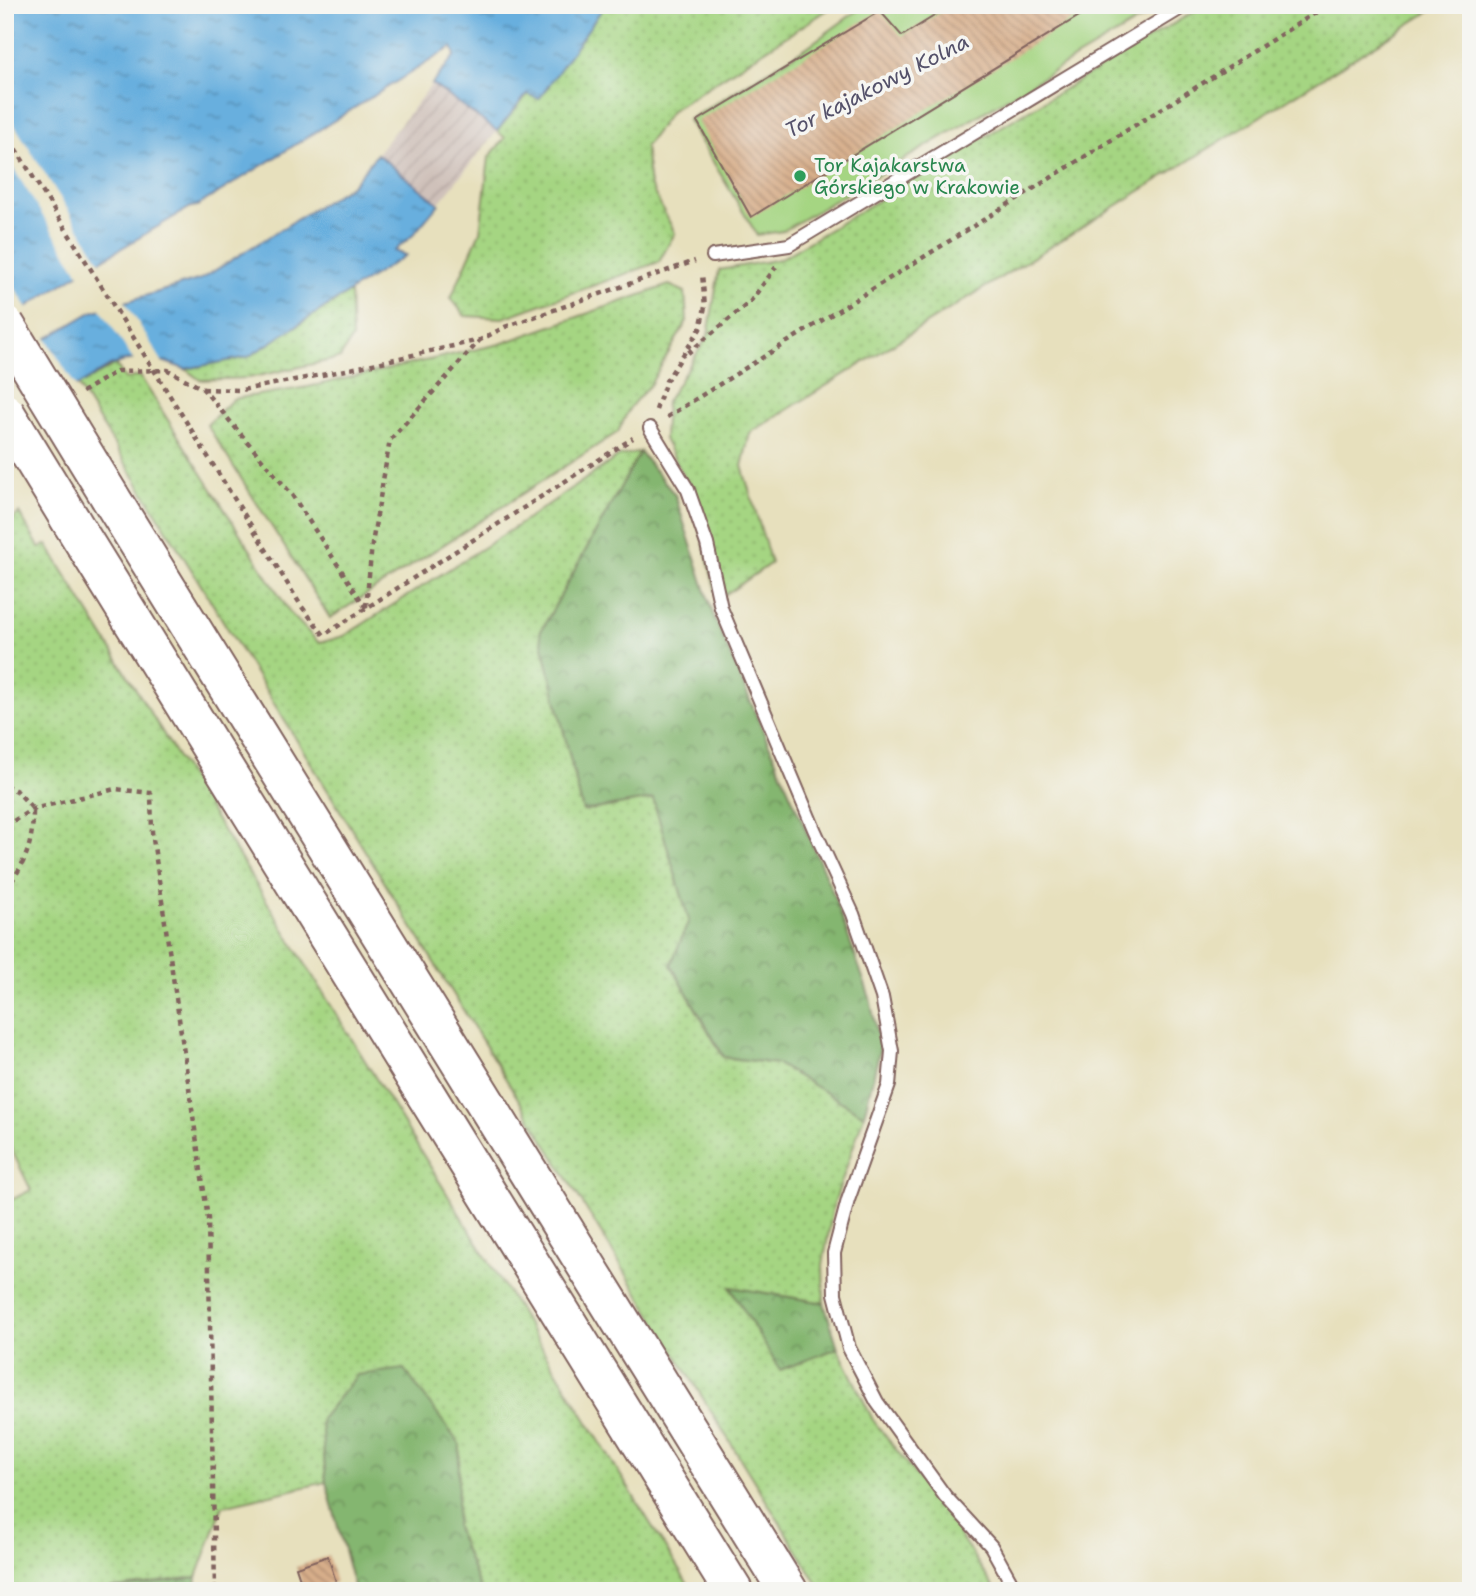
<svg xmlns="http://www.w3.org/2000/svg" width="1476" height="1596" font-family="'Shantell Sans',sans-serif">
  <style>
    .industrial { fill: url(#industrial-furrows) }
    .grass { fill: url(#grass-dots); stroke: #787a56; stroke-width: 2 }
    .forest { fill: url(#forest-crowns); stroke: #676a4e; stroke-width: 2 }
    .garden { fill: #a5d582; stroke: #787a56; stroke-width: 2 }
    .water { fill: url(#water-ripples); stroke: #586784; stroke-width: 2 }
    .pier { fill: #e7e0bd }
    .building { fill: url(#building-back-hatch) }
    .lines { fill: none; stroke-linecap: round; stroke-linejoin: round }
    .lane-casing { stroke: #81635e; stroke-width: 16 }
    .highway-casing { stroke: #81635e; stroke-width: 42 }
    .path { stroke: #81635e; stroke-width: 4.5; stroke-dasharray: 5 5; stroke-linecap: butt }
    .lane { stroke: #fff; stroke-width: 12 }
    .highway { stroke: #fff; stroke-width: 38 }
    .highway-bridge-casing { stroke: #81635e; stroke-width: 42; stroke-linecap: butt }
    .path-bridge { stroke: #81635e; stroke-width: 4.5; stroke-dasharray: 5 5; stroke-linecap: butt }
    .highway-bridge { stroke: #fff; stroke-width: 38 }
    .leisure-dot { fill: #2e9e5b; stroke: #f6f6f2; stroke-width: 2.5 }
    .labels { text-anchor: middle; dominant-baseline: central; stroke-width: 7; stroke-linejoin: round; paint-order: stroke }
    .leisure-label { font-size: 19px; fill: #27864d; stroke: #f6f6f2; text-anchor: start }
    .water-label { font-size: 21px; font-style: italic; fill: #54516a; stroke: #f6f6f2 }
  </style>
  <defs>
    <pattern id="industrial-furrows" width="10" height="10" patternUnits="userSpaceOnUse" patternTransform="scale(1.75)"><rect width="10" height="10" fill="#cfc1ba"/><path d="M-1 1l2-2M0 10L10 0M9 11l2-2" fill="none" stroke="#b3a5a0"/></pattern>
    <pattern id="grass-dots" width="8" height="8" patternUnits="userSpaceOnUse" patternTransform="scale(1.75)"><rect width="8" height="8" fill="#a5d582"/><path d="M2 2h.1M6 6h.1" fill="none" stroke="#90b670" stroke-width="1.8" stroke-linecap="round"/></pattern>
    <pattern id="forest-crowns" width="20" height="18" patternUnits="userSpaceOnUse" patternTransform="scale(1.75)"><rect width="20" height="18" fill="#84b670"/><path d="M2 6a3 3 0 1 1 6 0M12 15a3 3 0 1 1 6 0" fill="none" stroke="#6e935c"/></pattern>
    <pattern id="water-ripples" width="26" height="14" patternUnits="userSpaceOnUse" patternTransform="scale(1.75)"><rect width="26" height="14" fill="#67afde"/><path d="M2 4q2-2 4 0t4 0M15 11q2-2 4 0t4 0" fill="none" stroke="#578eb4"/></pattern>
    <pattern id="building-back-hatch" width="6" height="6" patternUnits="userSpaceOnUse" patternTransform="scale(1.75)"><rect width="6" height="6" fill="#d7ae8a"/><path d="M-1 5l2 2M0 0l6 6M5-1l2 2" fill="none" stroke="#b08d71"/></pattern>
  </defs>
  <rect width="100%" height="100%" fill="#f6f6f2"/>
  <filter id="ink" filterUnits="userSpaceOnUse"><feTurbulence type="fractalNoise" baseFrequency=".0143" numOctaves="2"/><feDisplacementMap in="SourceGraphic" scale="14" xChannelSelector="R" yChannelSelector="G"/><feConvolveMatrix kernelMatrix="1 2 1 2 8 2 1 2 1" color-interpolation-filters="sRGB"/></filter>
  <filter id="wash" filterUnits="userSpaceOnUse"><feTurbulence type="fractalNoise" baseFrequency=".00686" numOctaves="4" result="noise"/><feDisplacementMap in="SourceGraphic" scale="28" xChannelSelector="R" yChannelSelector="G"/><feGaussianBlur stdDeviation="1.57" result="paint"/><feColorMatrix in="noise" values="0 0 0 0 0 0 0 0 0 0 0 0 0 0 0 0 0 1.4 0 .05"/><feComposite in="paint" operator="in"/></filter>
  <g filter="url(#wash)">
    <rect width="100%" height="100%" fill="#e7e0bd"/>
    <polygon class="industrial" points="432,84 497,131 412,236 352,185"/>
    <g class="grass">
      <polygon points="605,5 835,5 672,110 645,147 650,185 675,233 659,262 503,318 465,316 451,298 480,232 489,157 505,138 497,131 528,94 539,99"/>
      <polygon points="1205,5 1440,5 750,433 742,466 771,563 718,600 689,486 664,439 666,402 708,336 719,270 780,259"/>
      <polygon points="669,285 685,292 687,321 650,385 630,407 618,432 330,618 207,425 233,399 308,387 500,344"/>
      <polygon points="350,292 352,338 340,358 249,378 200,380 185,369 248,357"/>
      <polygon points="116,364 125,379 140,376 291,614 319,643 344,636 517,526 619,456 640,452 540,633 583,811 653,799 689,920 671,965 723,1057 777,1064 864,1115 833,1207 823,1265 824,1303 731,1287 780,1370 838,1348 873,1420 944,1511 996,1591 822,1591 78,386"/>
      <polygon points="19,513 39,547 47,545 692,1591 481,1591 456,1527 460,1445 321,1419 326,1482 223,1506 197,1577 94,1591 5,1591 5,1203 31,1190 5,1136 5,527"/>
    </g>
    <g class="forest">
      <polygon points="640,452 675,495 714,617 833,893 870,998 880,1049 864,1115 777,1064 724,1057 671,965 689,920 653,799 583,811 540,633"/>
      <polygon points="730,1287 824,1303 838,1348 780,1370"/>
      <polygon points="404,1369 460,1445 456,1527 481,1591 355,1591 326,1482 321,1419 357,1375"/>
      <polygon points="197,1577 194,1591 94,1591"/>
    </g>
    <polygon class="garden" points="865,5 1165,5 783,231 757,235 688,120 807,47"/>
    <g class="water">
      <polygon points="5,5 605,5 539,99 527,94 497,131 432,84 455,55 452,47 197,206 191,207 78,274 5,321"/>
      <polygon points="377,154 439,204 412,236 394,251 406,255 248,357 185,369 165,362 142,359 128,360 110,366 5,431 5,363 92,312 201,279 352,185"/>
    </g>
    <g class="pier">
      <polygon points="5,110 102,264 81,277 5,155"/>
      <polygon points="5,272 29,310 5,325"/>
      <polygon points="123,298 165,366 135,363 99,306"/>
      <polygon points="44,335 78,390 5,434 5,359"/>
    </g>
    <g id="blocks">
      <g class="building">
        <polygon points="952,5 1097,5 751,217 697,121 880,11 902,36"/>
        <polygon points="328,1556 336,1582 304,1591 296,1567"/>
      </g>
    </g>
  </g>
  <g filter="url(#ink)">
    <use href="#blocks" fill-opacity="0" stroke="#81635e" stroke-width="2"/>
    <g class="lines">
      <g class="lane-casing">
        <g id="lane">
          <polyline points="713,256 789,245 1186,5"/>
          <polyline points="650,428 688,490 707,544 721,608 814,829 853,914 882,997 892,1051 889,1085 848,1200 834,1253 835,1294 849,1348 877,1402 945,1496 991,1546 1016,1591"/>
        </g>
      </g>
      <g class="highway-casing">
        <g id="highway">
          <polyline points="110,497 788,1591"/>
          <polyline points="71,521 733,1591"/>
        </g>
      </g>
      <g class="path">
        <polyline points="688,353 750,302 776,267"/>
        <polyline points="203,389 242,390 337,372 480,340 505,327 695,261"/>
        <polyline points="82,392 117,371 168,370 203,389 292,495 366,608"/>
        <polyline points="656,410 666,381 700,329 705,307 702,274"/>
        <polyline points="667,417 1328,5"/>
        <polyline points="302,607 324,635 633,438"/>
        <polyline points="366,607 372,544 390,440 479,341"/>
        <path d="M5 785 17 791 33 809C33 845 26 862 5 891"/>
        <polyline points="5,826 33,809 115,789 151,793 152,832 208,1219 215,1591"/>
      </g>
      <use href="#lane" class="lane"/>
      <use href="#highway" class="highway"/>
      <g class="highway-bridge-casing">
        <g id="highway-bridge">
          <polyline points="5,325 110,497"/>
          <polyline points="5,413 71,521"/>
        </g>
      </g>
      <polyline class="path-bridge" points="5,132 302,607"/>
      <use href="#highway-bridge" class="highway-bridge"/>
    </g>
  </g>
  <circle class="leisure-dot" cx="800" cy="176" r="7"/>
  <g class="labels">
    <g class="leisure-label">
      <text x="814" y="165">Tor Kajakarstwa<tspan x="814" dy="22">Górskiego w Krakowie</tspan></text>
    </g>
    <g class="water-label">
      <text transform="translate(877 86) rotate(-27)">Tor kajakowy Kolna</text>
    </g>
  </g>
  <rect width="1476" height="1596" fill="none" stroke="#f6f6f2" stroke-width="28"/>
</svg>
